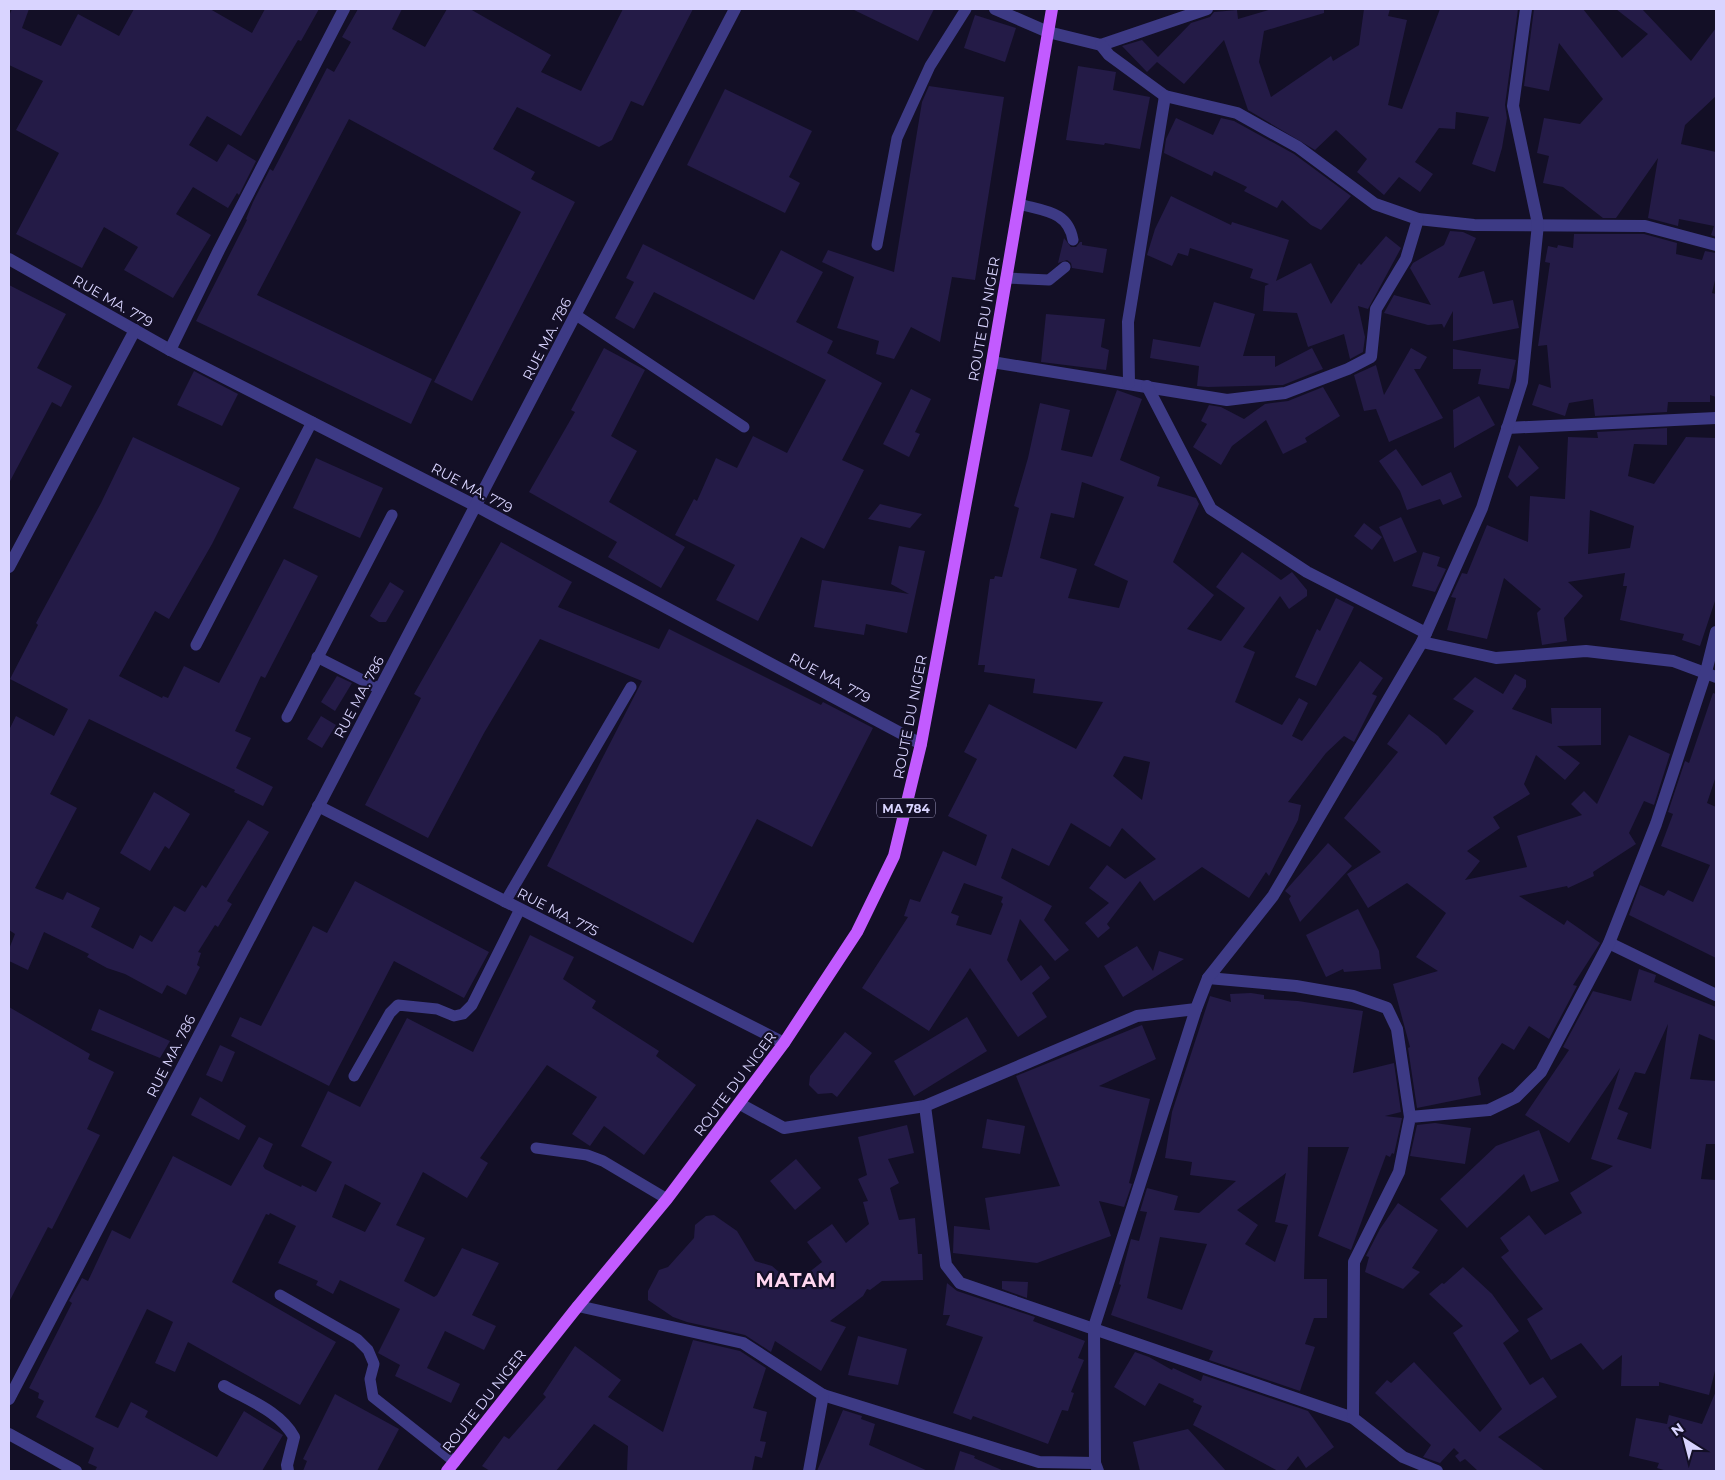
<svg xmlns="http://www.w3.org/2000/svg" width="1725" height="1480" font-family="Montserrat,sans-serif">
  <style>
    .building { fill: #241b47; fill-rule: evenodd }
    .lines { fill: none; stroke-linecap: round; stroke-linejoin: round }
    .lane { stroke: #3d3a85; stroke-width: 11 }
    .street { stroke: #3d3a85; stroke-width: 12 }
    .primary { stroke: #c25bff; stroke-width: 12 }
    .labels { text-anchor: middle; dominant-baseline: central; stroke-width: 4.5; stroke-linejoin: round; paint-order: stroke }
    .shield { fill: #130f26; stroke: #9e99be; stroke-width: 1 }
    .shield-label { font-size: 12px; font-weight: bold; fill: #d9d4ff }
    .street-label { font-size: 14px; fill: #d9d4ff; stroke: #130f26 }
    .district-label { font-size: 19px; font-weight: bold; letter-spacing: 1px; fill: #ffd6f0; stroke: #130f26 }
  </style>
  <rect width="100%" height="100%" fill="#130f26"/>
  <g class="building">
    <polygon points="12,9 29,9 22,28 61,46 78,14 119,36 134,9 210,9 252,33 265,9 319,9 301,41 298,40 241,136 207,116 189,145 217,162 228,144 256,161 239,195 237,193 228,208 193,187 176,214 211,235 173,298 124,270 138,247 104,227 82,268 16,234 59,153 16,130 43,81 9,65 9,16"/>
    <polygon points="358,9 402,9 392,29 425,47 447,9 470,9 551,55 541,72 581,91 623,9 693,9 643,106 631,101 612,140 599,147 517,107 493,149 535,172 531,179 575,202 472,401 434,382 521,212 349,119 257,295 432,379 411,424 196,321 247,220 246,219 253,202 270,169 273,171 327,68 334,72 351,42 342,37"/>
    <polygon points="852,9 934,9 918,41"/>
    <polygon points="1272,9 1324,9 1324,13 1264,31 1259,62 1271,97 1331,56 1333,61 1359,45 1364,9 1390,9 1388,16 1407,20 1388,105 1402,109 1440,9 1518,9 1505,105 1507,118 1502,148 1495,172 1472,164 1489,117 1456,112 1455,129 1439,128 1415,162 1433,174 1420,192 1399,177 1384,195 1357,172 1367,159 1336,130 1315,150 1248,110 1224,40 1184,84 1157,62 1147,72 1122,46 1142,40 1158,57 1191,23 1210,17 1214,12 1237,10 1238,19"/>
    <polygon points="1534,9 1583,9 1622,58 1648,34 1616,9 1642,9 1691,61 1716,28 1716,96 1685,125 1681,144 1716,152 1716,237 1711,235 1714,226 1679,219 1678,226 1648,218 1658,158 1616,218 1603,218 1563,187 1543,183 1549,156 1537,153 1544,118 1580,124 1603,99 1559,43 1549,91 1524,86"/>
    <polygon points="975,15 1016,28 1005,62 964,48"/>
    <polygon points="1078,66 1116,72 1113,90 1150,97 1140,149 1105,143 1104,145 1066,140"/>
    <polygon points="929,86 1004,97 975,280 952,277 940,342 911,327 894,359 876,354 879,341 837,328 854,277 822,262 828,250 894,272 922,102"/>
    <polygon points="725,89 812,131 789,177 800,183 785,213 687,165"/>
    <polygon points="1176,118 1213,135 1221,118 1234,121 1294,154 1351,196 1321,230 1311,225 1282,200 1277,208 1244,191 1247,187 1214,171 1212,176 1164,153 1166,139"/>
    <polygon points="1171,196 1231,225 1232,222 1289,240 1276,281 1311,263 1331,304 1359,263 1361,265 1386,236 1401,248 1368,309 1358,306 1365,337 1363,352 1350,359 1344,334 1308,347 1297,313 1263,311 1265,286 1269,284 1250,278 1253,269 1190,248 1188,256 1178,253 1172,266 1147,255 1155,229"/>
    <polygon points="1450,231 1463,232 1476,238 1458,278 1484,271 1493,304 1513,300 1519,328 1453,341 1453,311 1444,328 1442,324 1428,325 1384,313 1394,295 1431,305 1410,268 1413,263 1444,245"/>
    <polygon points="1574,234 1644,234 1677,243 1676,254 1702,260 1705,251 1716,253 1716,276 1712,293 1716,294 1716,397 1710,395 1710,402 1668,402 1667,412 1595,416 1593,399 1569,403 1565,416 1532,405 1539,384 1551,388 1547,345 1538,346 1550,263 1545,262 1548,246 1557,248 1558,245 1573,248"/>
    <polygon points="1064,238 1071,247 1076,247 1080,242 1082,242 1082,245 1107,249 1103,273 1072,268 1071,263 1067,260 1058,263"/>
    <polygon points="643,244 754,300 781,250 823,272 796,322 833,341 827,353 882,383 842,460 864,470 824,549 801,537 758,621 716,600 735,565 675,535 694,499 697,501 716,458 737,468 753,436 787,453 826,380 654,292 634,329 615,318 634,282 626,278"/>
    <polygon points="9,285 66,314 37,368 72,386 61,407 52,402 9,483"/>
    <polygon points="1214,302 1255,314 1243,356 1275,356 1275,367 1312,348 1323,369 1283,385 1208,387 1197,386 1199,366 1150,358 1153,339 1200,347"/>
    <polygon points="1046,314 1105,319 1101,347 1109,350 1106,370 1041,362"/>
    <polygon points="604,348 645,370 611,436 637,451 609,502 685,547 661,588 608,557 617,542 529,492 575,412 571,410"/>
    <polygon points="1411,348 1427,357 1420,369 1414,369 1443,418 1389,442 1376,409 1364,411 1354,375 1376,365 1384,395"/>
    <polygon points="1453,349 1516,360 1509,389 1478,384 1481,369 1453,369"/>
    <polygon points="194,371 238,394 222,426 177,405"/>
    <polygon points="1323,387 1340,416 1305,438 1307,442 1283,454 1266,420 1232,446 1221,465 1193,447 1207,424 1201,421 1209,405 1221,407 1244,419 1265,404 1288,401"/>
    <polygon points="911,389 931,399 915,432 920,434 909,457 883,444"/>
    <path d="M1117 390 1142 399 1120 460 1160 477 1157 486 1196 498 1199 504 1173 562 1214 595 1187 629 1221 641 1245 608 1216 587 1242 552 1281 580 1292 572 1307 590V596L1289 609 1280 596 1243 647 1255 652 1235 702 1282 725 1299 698 1308 703 1292 736 1302 741 1360 661 1383 678 1372 694 1377 696 1354 742 1344 736 1326 753 1288 802 1301 805 1298 820 1269 876 1266 872 1249 898 1202 867 1154 901 1140 881 1107 924 1110 928 1098 938 1085 923 1109 903 1089 888 1107 865 1125 879 1156 859 1122 828 1110 847 1071 823 1049 866 1012 848 1001 878 1052 906 1044 920 1069 950 1055 961 1020 919 1007 960 1021 981 1041 965 1050 978 1032 993 1047 1017 1018 1037 970 968 929 1031 862 988 908 917 904 916 910 899 920 902 943 851 976 866 987 835 948 816 977 759 964 752 989 704 1076 749 1103 702 1033 693 1035 679 984 672 985 665H978L990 579H994L995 576 1002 577 1019 508 1014 506 1028 458 1040 403 1070 410 1061 450 1092 457ZM1082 482 1124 497 1094 565 1128 581 1119 608 1068 598 1077 569 1040 558 1051 513 1074 518ZM1124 756 1150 762 1142 800 1113 776ZM964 883 1003 897 1001 902 1003 904 991 935 956 925 959 916 951 913Z"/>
    <polygon points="1479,396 1495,425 1454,448 1453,410"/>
    <path d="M1667 428V445L1634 444 1628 476 1654 484 1686 437 1716 438V598L1700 646 1682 640 1684 634 1620 620 1627 586H1623L1625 573 1568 582 1583 596 1564 618 1567 641 1542 645 1537 613 1541 609 1504 578 1487 639 1447 630 1456 598 1451 597 1462 573 1467 574 1487 525 1528 542 1530 496 1565 499 1568 437 1598 438 1597 432ZM1590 510 1634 526 1630 548 1588 554Z"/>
    <polygon points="133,437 240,488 212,544 169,619 155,611 119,676 162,698 163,696 168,698 184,666 219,683 284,559 318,576 265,678 261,676 235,731 251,738 236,768 273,787 263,806 234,792 235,790 89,719 50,794 77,808 35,888 63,900 67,892 100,908 91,927 133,949 140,935 152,942 174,906 185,912 202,885 206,888 248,820 269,832 227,901 232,904 218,927 215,925 198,952 201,953 197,965 200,967 186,995 167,985 162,994 125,974 107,968 87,957 89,954 44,932 28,970 9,961 9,949 15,934 9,930 9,730 16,716 54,736 68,709 10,679 38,625 36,623 101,503"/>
    <polygon points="1519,445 1539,468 1517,487 1508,477"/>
    <polygon points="1396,449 1422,486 1451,472 1462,497 1443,505 1440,499 1407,510 1400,491 1379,461"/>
    <polygon points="316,458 383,488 360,538 293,508"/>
    <polygon points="880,504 896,508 922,514 910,528 868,519"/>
    <polygon points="1401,517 1417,552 1394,562 1379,527"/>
    <polygon points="1364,523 1382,537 1372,550 1354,536"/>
    <polygon points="501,542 572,582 558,607 659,649 669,629 821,705 823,702 873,728 812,847 757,819 693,943 547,866 642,681 540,639 484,733 428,838 365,805 421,698 414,694"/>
    <polygon points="899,546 925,551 907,633 866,624 864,635 814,627 822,580 909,594 891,584"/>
    <polygon points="1423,552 1440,557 1437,566 1446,569 1435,592 1412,586"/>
    <polygon points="390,582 404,591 386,622 379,622 370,616"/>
    <polygon points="1336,598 1354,607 1316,686 1295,677 1317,629 1320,631"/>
    <polygon points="1515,674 1526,680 1526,687 1512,709 1552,724 1551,708 1601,708 1601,745 1557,746 1580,763 1565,780 1536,755 1524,784 1530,794 1493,817 1500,828 1467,851 1480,861 1465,880 1527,867 1517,836 1582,815 1571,804 1584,791 1597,804 1629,735 1670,754 1654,805 1644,801 1629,833 1636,844 1593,872 1594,876 1568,888 1567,886 1519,896 1564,925 1567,920 1600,943 1573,985 1577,986 1549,1039 1529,1026 1514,1050 1502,1043 1478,1078 1481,1095 1417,1108 1408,1048 1410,1047 1393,984 1438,971 1416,957 1446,913 1407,883 1368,908 1347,874 1381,852 1344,818 1398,752 1387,744 1409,714 1438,736 1446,745 1474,711 1453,699 1475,677 1503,694"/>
    <polygon points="337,676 352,683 335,711 321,702"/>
    <polygon points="1713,693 1716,694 1716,776 1707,803 1716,807 1716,958 1629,915 1640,885 1664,896 1668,890 1693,902 1710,865 1661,846 1673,814 1668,812 1685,761 1689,763"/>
    <polygon points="321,716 336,725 322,748 307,739"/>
    <polygon points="154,792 190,814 169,849 165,846 150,871 120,853"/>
    <polygon points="1328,843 1352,866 1300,922 1289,899 1291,896 1285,891"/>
    <polygon points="355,881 489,952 464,998 394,961 329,1086 231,1036 240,1017 261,1026 313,926 327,933"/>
    <polygon points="1358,909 1379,951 1381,969 1344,972 1343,969 1326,977 1306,935"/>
    <path d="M530 935 574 957 563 979 596 1001 592 1008 659 1051 656 1056 696 1085 644 1155 604 1126 590 1146 572 1134 597 1097 547 1065 480 1158 488 1163 467 1198 423 1172 396 1225 425 1238 404 1281 434 1297 437 1295 462 1248 499 1263 472 1315 496 1326 484 1350 445 1331 427 1368 460 1384 451 1403 395 1376 400 1365 378 1353 400 1309 340 1280 333 1294 316 1285 318 1281 278 1263 296 1226 270 1213 269 1215 266 1214 232 1282 336 1342 300 1405 188 1342 175 1372 155 1363 173 1322 147 1309 95 1417 118 1428 131 1402 148 1411 145 1417 217 1457 244 1411 283 1435 262 1471H95L97 1467 88 1463 94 1448 36 1417 44 1401 38 1398 39 1393 29 1388 72 1303 69 1301 82 1278 88 1281 112 1230 130 1239 173 1156 231 1186 259 1137 273 1144 263 1166 265 1169 301 1187 302 1185 316 1192 332 1162 301 1146 328 1091 360 1107 407 1018 473 1052ZM345 1184 381 1203 365 1232 332 1217Z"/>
    <polygon points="1137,946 1153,971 1159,951 1184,959 1123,997 1104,966"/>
    <path d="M1639 969 1656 975 1654 982 1716 1007V1041L1699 1034 1690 1079 1716 1081V1144H1706L1701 1179 1716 1180V1367L1709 1395 1659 1382V1386H1621L1622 1355 1603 1370 1581 1343 1551 1360 1527 1319 1543 1309 1501 1257 1509 1251 1500 1238 1529 1215 1545 1235 1582 1213 1570 1193 1613 1166 1591 1159 1620 1068 1569 1143 1525 1115 1569 1050 1563 1047 1593 991 1631 1001ZM1668 1024 1653 1134 1651 1149 1617 1139 1628 1113 1618 1109 1635 1072 1645 1074Z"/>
    <path d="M1251 993 1264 995V999L1298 1001 1363 1011 1353 1073 1394 1063 1401 1112 1385 1116 1402 1118 1394 1154 1392 1153 1390 1157 1386 1155 1351 1250 1318 1236 1349 1147H1308L1304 1279H1327V1318H1314L1305 1344 1315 1347 1300 1391 1209 1360 1213 1351 1111 1315 1121 1285 1119 1284 1131 1239 1139 1241 1147 1212 1140 1211 1147 1188 1178 1196 1174 1210 1199 1213 1236 1181 1190 1175 1192 1162 1165 1158 1172 1112 1210 996 1231 1002 1230 994ZM1286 1173 1275 1222 1288 1225 1275 1262 1245 1244 1258 1225 1237 1210ZM1160 1237 1207 1244 1182 1310 1147 1298Z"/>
    <polygon points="9,1007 90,1054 88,1059 114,1072 87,1129 100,1135 52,1229 48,1227 9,1302"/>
    <polygon points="99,1009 170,1041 160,1058 91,1030"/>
    <polygon points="967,1017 987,1051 914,1096 894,1061"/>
    <polygon points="1142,1025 1156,1059 1099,1086 1150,1099 1129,1183 1132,1184 1124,1207 1099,1201 1111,1236 1037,1263 953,1253 954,1226 990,1230 985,1198 1060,1186 1016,1076"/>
    <polygon points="845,1032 872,1053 837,1097 832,1093 818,1094 809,1085 810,1076"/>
    <polygon points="220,1045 235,1052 222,1082 206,1075"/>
    <polygon points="200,1097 246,1126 239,1140 191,1115"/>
    <polygon points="987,1119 1025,1126 1020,1154 982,1148"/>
    <polygon points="1435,1123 1471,1128 1465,1164 1410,1156 1417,1125"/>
    <polygon points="907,1125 914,1153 888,1159 899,1183 890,1188 899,1220 915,1218 918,1254 922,1254 923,1280 882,1281 870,1290 867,1289 863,1296 830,1321 846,1327 821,1371 775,1341 771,1352 745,1335 687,1322 673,1317 648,1300 648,1291 659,1270 668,1267 694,1238 695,1225 706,1216 714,1215 737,1231 755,1261 772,1266 779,1272 788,1289 822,1262 807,1242 832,1224 846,1243 869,1224 863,1202 868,1201 858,1179 867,1175 858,1137"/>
    <polygon points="1539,1130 1559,1181 1531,1192 1524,1174 1467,1228 1440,1199 1496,1146"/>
    <polygon points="796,1159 821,1188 795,1210 770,1181"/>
    <polygon points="1398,1203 1438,1230 1412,1268 1420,1272 1403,1289 1365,1272 1369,1257 1366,1256 1380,1229"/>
    <polygon points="1463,1267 1492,1294 1519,1331 1503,1343 1530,1385 1543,1377 1557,1397 1498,1437 1545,1471 1478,1471 1465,1459 1460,1462 1455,1456 1459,1453 1454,1448 1440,1463 1423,1457 1431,1445 1375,1393 1387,1380 1391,1383 1414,1362 1480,1432 1502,1409 1453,1333 1463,1326 1429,1294 1442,1283 1444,1284"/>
    <polygon points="1002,1281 1028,1282 1027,1298 1002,1289"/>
    <polygon points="947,1283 957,1291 1035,1317 1033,1321 1085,1341 1078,1358 1084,1360 1071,1392 1074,1393 1068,1411 1062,1410 1048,1444 973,1416 971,1420 953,1413 983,1337 946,1325 950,1315 943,1315"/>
    <polygon points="858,1336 907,1349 898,1385 848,1375"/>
    <polygon points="693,1340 740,1351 766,1368 753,1408 767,1412 760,1441 766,1442 762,1458 755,1456 752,1471 627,1471 628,1446 594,1424 556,1471 490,1471 482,1466 504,1436 509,1439 546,1397 543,1394 575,1346 621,1380 608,1397 663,1432"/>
    <polygon points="1135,1352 1149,1357 1172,1370 1173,1368 1201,1381 1203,1375 1308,1411 1334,1447 1306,1468 1298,1456 1286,1471 1278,1471 1193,1425 1202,1406 1193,1402 1194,1399 1159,1383 1145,1406 1114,1387"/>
    <polygon points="1716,1391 1716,1471 1667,1471 1657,1468 1659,1463 1629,1456 1636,1418 1667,1424 1669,1415 1702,1424"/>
    <polygon points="335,1394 399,1429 377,1471 303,1471 307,1461 303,1459"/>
    <polygon points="843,1410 862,1416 861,1419 875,1424 869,1445 928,1471 817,1471"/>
    <polygon points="1188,1429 1226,1471 1140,1471 1133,1442"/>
    <polygon points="960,1451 975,1456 974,1458 1004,1471 954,1471"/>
  </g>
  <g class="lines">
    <g class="lane">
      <path d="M1019 204C1044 211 1068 211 1073 240"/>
      <polyline points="877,245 897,138 930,66 966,9"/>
      <polyline points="1006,278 1049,280 1065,267"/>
      <polyline points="576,315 744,427"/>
      <polyline points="196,645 312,422"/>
      <polyline points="317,657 380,689"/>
      <polyline points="287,717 392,515"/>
      <polyline points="505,902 631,687"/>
      <polyline points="354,1076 390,1013 398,1005 437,1009 454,1016 463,1014 472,1005 520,909"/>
      <polyline points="536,1148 587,1155 603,1161 667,1199"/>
      <polyline points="280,1295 357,1339 368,1350 374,1364 370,1379 373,1397 455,1462"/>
    </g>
    <g class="street">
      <polyline points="995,9 1048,32 1101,45 1207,9"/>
      <polyline points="1101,45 1109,55 1165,96 1237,113 1298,147 1375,204 1418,219 1474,225 1645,226 1716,245"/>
      <polyline points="9,259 170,350 478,507 921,744"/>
      <polyline points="170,350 219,250 344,9"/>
      <polyline points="992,362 1227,400 1285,393 1348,369 1371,357 1376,309 1406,259 1418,219"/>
      <polyline points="1129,383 1128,322 1165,96"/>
      <polyline points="1147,386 1211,509 1307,572 1426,633"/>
      <polyline points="1507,428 1716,418"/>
      <polyline points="9,567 135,330"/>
      <polyline points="1422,642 1496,658 1586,651 1673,661 1716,677"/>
      <polyline points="318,806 784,1043"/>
      <polyline points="1609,943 1716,995"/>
      <polyline points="1208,978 1296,986 1353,996 1387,1008 1397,1029 1410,1117"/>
      <polyline points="740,1104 784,1128 925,1106 1137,1016 1196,1009"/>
      <polyline points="925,1106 946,1265 960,1283 1353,1418 1403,1457 1437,1471"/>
      <polyline points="578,1306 743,1343 823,1395 1039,1462 1095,1463"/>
      <path d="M224 1386C248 1400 280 1411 294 1437L287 1465 288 1471"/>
      <path d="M9 1399C252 936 495 473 735 9"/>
      <polyline points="1353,1418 1354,1262 1399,1172 1410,1117 1489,1110 1516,1097 1541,1072 1609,943 1656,824 1706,672 1716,632"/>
      <polyline points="9,1434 76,1471"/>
      <polyline points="809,1471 823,1395"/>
      <polyline points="1098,1471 1095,1463 1094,1327 1196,1009 1208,978 1273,896 1422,642 1482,508 1522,382 1538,224 1513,106 1526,9"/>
    </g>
    <polyline class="primary" points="447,1471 578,1306 667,1199 784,1043 857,932 894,856 921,744 992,362 1052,9"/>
  </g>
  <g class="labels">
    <rect class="shield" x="877" y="798.5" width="58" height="19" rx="4"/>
    <g class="shield-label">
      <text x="906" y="808">MA 784</text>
    </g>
    <g class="street-label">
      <text transform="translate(113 301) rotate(30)">RUE MA. 779</text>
      <text transform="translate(984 319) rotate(-80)">ROUTE DU NIGER</text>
      <text transform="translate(547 339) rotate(-63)">RUE MA. 786</text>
      <text transform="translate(472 488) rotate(28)">RUE MA. 779</text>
      <text transform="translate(830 678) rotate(28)">RUE MA. 779</text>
      <text transform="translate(359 697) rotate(-62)">RUE MA. 786</text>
      <text transform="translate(910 717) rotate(-79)">ROUTE DU NIGER</text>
      <text transform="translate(558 912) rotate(27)">RUE MA. 775</text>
      <text transform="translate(171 1056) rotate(-63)">RUE MA. 786</text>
      <text transform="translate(735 1084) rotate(-53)">ROUTE DU NIGER</text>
      <text transform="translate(484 1401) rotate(-52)">ROUTE DU NIGER</text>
    </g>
    <g class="district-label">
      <text x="796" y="1280">MATAM</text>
    </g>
  </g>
  <rect width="1725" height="1480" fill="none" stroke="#d9d4ff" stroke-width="20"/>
  <g transform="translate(1685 1440) rotate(324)" stroke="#130f26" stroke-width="4" paint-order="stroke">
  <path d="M0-4L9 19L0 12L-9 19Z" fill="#d9d4ff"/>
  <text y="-8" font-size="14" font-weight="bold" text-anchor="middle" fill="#d9d4ff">N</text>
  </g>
</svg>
